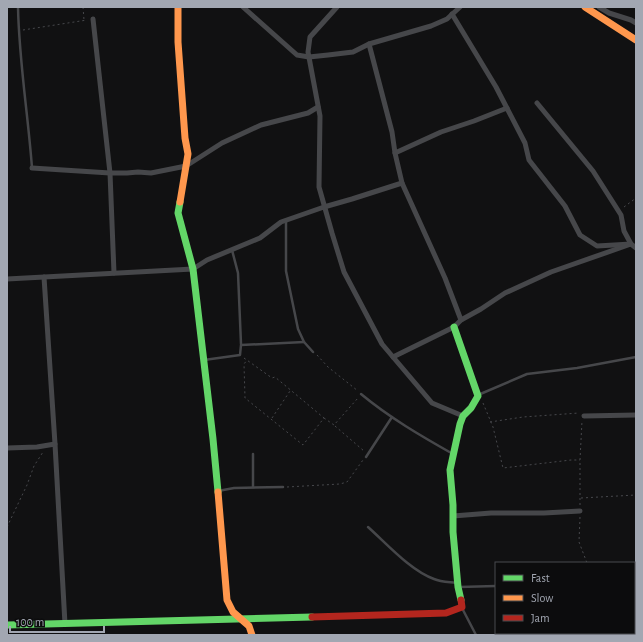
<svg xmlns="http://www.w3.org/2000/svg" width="643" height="642" font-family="'Alegreya Sans',sans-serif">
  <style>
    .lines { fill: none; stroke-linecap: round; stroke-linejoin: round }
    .path { stroke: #47484c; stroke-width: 1; stroke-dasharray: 2 3; stroke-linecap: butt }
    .lane { stroke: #46474a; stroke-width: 2.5 }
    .street { stroke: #46474a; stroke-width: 5 }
    .fast { stroke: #63d668; stroke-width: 7 }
    .slow { stroke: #ff974d; stroke-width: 7 }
    .jam { stroke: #b3261e; stroke-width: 7 }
  </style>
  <rect width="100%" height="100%" fill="#111112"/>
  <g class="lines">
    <g class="path">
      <polyline points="83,7 84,20"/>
      <polyline points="23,30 87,20"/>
      <polyline points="624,207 636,198"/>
      <polyline points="317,355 328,367 358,391"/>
      <polyline points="244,358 272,378 275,377 324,418 303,445 245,398 244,364 247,360"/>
      <polyline points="483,403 493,427 503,468 571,460 580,460"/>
      <polyline points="272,418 290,391"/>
      <polyline points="324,418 334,425 358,398"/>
      <polyline points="490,422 523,417 579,413"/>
      <polyline points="335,426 364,451"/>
      <polyline points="287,487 340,484 347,482 363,460"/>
      <polyline points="581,498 636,495"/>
      <polyline points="580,505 580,460 582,421"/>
      <polyline points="580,517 579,542 587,563"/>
      <polyline points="7,527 27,485 34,466 43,452"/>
      <polyline points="634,603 636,601"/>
      <polyline points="590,635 592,633"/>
    </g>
    <g class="lane">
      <path d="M18 7C19 61 28 114 32 168"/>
      <polyline points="286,220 286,271 298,329 304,342 313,352"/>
      <polyline points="232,250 238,273 241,344"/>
      <polyline points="204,360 240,355 241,345 304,342"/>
      <path d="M361 394C390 418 421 436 453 454"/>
      <polyline points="478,395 527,374 577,368 636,357"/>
      <polyline points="366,457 392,417"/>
      <polyline points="253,487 253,454"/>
      <polyline points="218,491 234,488 283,487"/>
      <path d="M368 527C387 544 411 571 434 579 441 582 449 582 456 583"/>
      <polyline points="634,582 636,582"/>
      <polyline points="459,587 496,586"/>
      <polyline points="462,608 476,635"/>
    </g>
    <g class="street">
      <polyline points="243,7 297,55 309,57 328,55 353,52 369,44 431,26 447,19 460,7"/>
      <polyline points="337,7 310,37 308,52 320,116 319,187 332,233 344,272 382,344 432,403 463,416"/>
      <polyline points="599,7 609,13 631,20 636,23"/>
      <polyline points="452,14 496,87 525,143 529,160 565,206 580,235 597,246 631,244 636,248"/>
      <polyline points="93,19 110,173 114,273"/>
      <polyline points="369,44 392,132 395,153 402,183 445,278 461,320"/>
      <polyline points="395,153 441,132 474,121 507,108"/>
      <polyline points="32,168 110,173 127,173 138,172 151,173 186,166 222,143 261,125 308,113 318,107"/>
      <polyline points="44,277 55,444 65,624"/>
      <polyline points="7,279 193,269 207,260 260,238 281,222 324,207 352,199 402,183"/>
      <polyline points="393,357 454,327 461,320 481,309 505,293 551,272 631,244 624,231 621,215 593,171 537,103"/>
      <polyline points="584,416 636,415"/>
      <polyline points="7,448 37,447 55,444"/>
      <polyline points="453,516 491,513 544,513 580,511"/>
    </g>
    <g class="fast">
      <polyline points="180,202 178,213 193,269 213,439 218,492"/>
      <polyline points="454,327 478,396 471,408 463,416 460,424 450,470 453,505 453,532 458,587 461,600"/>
      <polyline points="7,625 312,617"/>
    </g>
    <g class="slow">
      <polyline points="178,7 178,42 185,138 188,154 180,202"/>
      <polyline points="585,7 636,40"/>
      <polyline points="218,492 227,600 233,612 249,626 252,635"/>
    </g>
    <polyline class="jam" points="312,617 446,613 462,607 461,600"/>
  </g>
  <rect width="643" height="642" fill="none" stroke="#a2a7b2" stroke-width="16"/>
  <rect x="495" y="562" width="140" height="72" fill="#0c0c0d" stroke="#484a4f"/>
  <rect x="503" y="575" width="20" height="6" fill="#63d668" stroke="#484a4f"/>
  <text x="531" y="582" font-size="12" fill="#a2a7b2">Fast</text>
  <rect x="503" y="595" width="20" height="6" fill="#ff974d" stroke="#484a4f"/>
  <text x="531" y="602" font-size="12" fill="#a2a7b2">Slow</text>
  <rect x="503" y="615" width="20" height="6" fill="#b3261e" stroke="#484a4f"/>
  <text x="531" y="622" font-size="12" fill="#a2a7b2">Jam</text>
  <path d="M10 626v6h94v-6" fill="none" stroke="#a2a7b2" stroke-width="2"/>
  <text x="16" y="626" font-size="12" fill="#a2a7b2" stroke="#0c0c0d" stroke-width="3" paint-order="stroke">100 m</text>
</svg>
